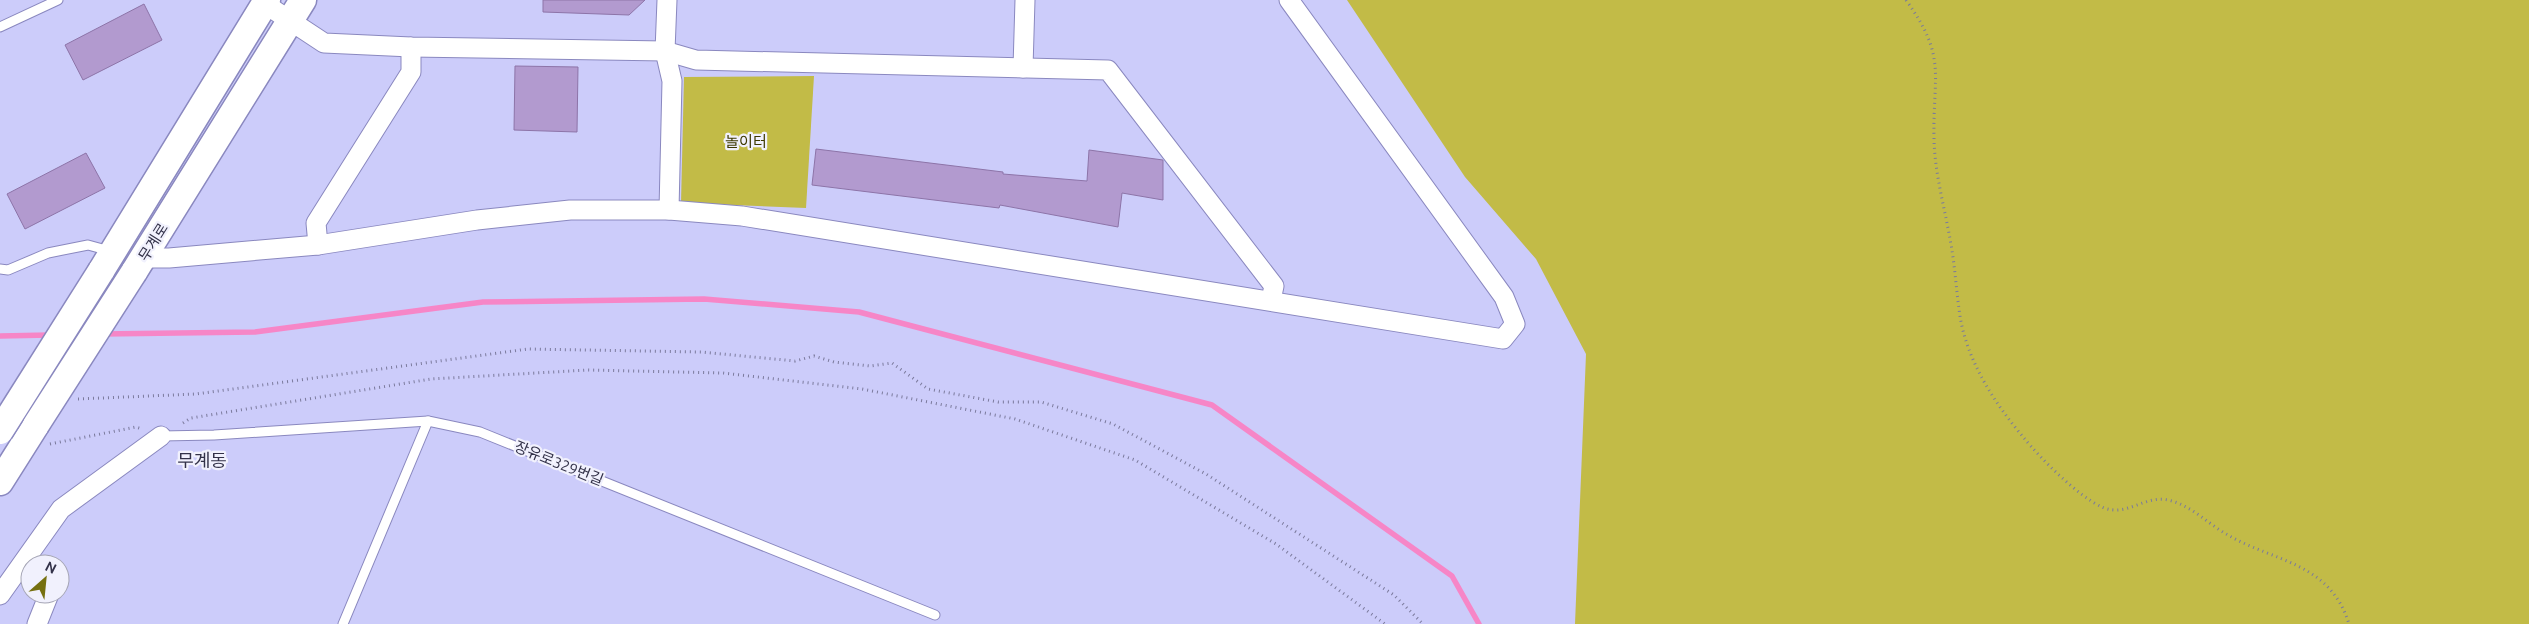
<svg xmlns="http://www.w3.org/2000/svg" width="2529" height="624" font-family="Ubuntu,'Noto Sans KR',sans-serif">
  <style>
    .green { fill: #c2bb47 }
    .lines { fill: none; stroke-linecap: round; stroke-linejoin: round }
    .stream { stroke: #f686c7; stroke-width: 5.5 }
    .building { fill: #b29acf; stroke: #8d74a8 }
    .lane-casing { stroke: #8a88bf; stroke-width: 11 }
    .street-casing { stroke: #8a88bf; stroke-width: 21 }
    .secondary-casing { stroke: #8a88bf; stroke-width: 29 }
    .path { stroke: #7b7a9c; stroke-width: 3; stroke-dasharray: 1 4; stroke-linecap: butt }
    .lane { stroke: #fff; stroke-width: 9 }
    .street { stroke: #fff; stroke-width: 19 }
    .secondary { stroke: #fff; stroke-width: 26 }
    .secondary-bridge-casing { stroke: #8a88bf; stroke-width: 29; stroke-linecap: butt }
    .secondary-bridge { stroke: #fff; stroke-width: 26 }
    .labels { text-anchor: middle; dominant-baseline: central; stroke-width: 4.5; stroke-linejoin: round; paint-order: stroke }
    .park-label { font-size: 15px; fill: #3d3900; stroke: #f1f1fd }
    .street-label { font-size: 15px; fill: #333249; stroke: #f1f1fd }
    .quarter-label { font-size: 18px; fill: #333249; stroke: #f1f1fd }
  </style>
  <rect width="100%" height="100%" fill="#ccccfa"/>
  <g class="green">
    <polygon points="1347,0 2529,0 2529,624 1575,624 1586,354 1536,259 1465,177"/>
    <polygon points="814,76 806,208 681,203 684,77"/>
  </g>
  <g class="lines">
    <g class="stream">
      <polyline points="102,334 255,332 483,302 704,299 859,312 1212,405 1452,576 1479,624"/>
      <polyline points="0,336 50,335"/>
    </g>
  </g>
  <g class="building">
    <polygon points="543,0 645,0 629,15 543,12"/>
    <polygon points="144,4 162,40 83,80 65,45"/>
    <polygon points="515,66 578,67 577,132 514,130"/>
    <polygon points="816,149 1003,172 1003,174 1087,181 1089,150 1163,160 1163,200 1122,193 1118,227 1000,205 999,208 812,185"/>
    <polygon points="86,153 105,188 25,229 7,194"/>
  </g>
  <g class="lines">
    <g class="lane-casing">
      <g id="lane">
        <polyline points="0,27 58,0"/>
        <polyline points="0,269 8,270 48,253 88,245 110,251"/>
        <polyline points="161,436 214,435 428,421 480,432 935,615"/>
        <polyline points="343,624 428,421"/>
      </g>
    </g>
    <g class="street-casing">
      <g id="street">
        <polyline points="667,0 665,51 672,81 669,210"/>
        <polyline points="265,4 324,43 411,47 665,51 696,60 1108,70 1274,286 1271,300"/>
        <polyline points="1023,68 1025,0"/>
        <polyline points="318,245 316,223 411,72 411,47"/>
        <polyline points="143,258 169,258 318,245 477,220 570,210 669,210 742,216 1503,339 1515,324 1504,297 1289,0"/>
        <polyline points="0,595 61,509 161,436"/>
        <polyline points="37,624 49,594"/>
      </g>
    </g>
    <g class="secondary-casing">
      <g id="secondary">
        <polyline points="101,271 267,0"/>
        <polyline points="134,272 303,0"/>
        <polyline points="0,482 36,425"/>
      </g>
    </g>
    <g class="path">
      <path d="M1906 0C1947 57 1933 73 1934 136 1934 170 1944 205 1950 239 1955 264 1956 290 1960 316 1967 361 1995 404 2024 438 2040 458 2079 497 2102 507 2126 518 2144 495 2168 500 2191 505 2208 524 2228 535 2274 562 2330 562 2349 624"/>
      <polyline points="78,399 196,394 528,349 701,352 795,361 814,356 834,362 870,366 892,363 928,389 998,402 1041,402 1113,424 1206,474 1394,595 1423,624"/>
      <polyline points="183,423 191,418 431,379 588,370 723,373 862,389 1015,419 1135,460 1276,544 1385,624"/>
      <polyline points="50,444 136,427 142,429"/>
    </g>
    <use href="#lane" class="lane"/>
    <use href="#street" class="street"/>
    <use href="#secondary" class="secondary"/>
    <g class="secondary-bridge-casing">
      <g id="secondary-bridge">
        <polyline points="36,425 134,272"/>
        <polyline points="0,431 101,271"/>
      </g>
    </g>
    <use href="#secondary-bridge" class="secondary-bridge"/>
  </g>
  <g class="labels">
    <g class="park-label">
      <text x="746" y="141">놀이터</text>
    </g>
    <g class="street-label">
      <text transform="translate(153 242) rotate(-58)">무계로</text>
      <text transform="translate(559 463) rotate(22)">장유로329번길</text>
    </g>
    <g class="quarter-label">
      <text x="202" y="460">무계동</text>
    </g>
  </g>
  <g transform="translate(45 579) rotate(27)"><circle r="24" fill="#f1f1fd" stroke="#a5a5b5"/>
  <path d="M0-4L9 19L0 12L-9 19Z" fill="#767010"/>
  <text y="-8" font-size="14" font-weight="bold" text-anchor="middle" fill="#333249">N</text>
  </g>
</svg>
